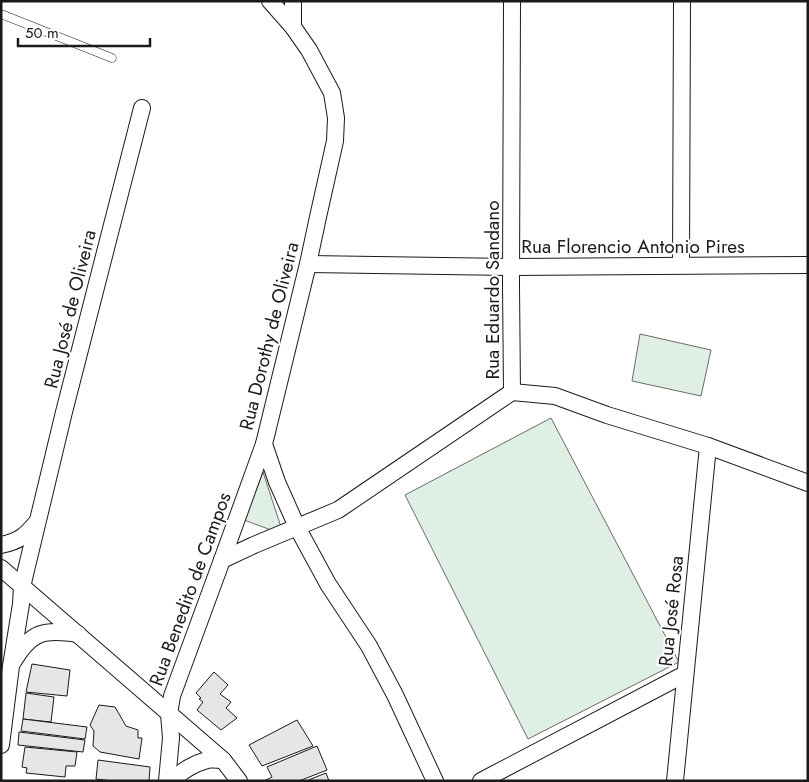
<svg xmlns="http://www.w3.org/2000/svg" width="809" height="782" font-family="Jost,sans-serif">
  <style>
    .green { fill: #e0efe3; stroke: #6a6a6a }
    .building { fill: #e6e6e6; stroke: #1a1a1a }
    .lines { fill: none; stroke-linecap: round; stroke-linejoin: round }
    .service-casing { stroke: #1a1a1a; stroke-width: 9 }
    .minor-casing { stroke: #1a1a1a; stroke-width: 18 }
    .service { stroke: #fff; stroke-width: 8 }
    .minor { stroke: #fff; stroke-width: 16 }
    .labels { text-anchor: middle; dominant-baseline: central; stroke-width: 4; stroke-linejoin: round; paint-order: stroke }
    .street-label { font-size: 19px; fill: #1a1a1a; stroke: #fff }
  </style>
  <rect width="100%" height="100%" fill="#fff"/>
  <g class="green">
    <polygon points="640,334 711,350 701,396 632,381"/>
    <polygon points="551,418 679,662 528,739 405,495"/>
    <polygon points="263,472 281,527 271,530 244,520"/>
  </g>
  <g class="building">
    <polygon points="32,664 70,670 67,696 26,692"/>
    <polygon points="214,672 228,685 220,694 231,702 226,708 237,718 221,730 197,710 203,702 199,699 201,698 196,693"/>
    <polygon points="26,693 54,697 51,722 23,719"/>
    <polygon points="99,705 115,707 126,726 138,730 138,738 142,738 139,759 100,752 93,746 94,731 90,725"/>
    <polygon points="23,719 87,727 85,739 21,731"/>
    <polygon points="297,720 313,746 262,766 249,745"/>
    <polygon points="19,732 85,740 83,752 18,745"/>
    <polygon points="317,746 327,770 299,781 264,781 272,777 267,767"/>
    <polygon points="25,747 77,752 75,766 66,766 65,777 26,773 27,768 22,767"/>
    <polygon points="98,760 150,767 149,781 112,781 96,779"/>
    <polygon points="326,773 329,781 306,781"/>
  </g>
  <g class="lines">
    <g class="service-casing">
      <polyline id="service" points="1,14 112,58"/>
    </g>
    <g class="minor-casing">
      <g id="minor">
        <polyline points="270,1 293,27 309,50 332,93 336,118 335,141 318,217 308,264 264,444 277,482 297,527 328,584 369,646 395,695 435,781"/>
        <polyline points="293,27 293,1"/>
        <polyline points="308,264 511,267 808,265"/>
        <polyline points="681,265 682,1"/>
        <polyline points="512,392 555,396 607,415 708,446 808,483"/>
        <path d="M1 545C20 541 25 536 37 522"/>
        <polyline points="222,560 254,545 338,510 512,392 511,285 512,1"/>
        <polyline points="1,568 223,760 239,781"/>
        <path d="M13 662C31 631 44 629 78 634"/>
        <polyline points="1,745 11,666 21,604 22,587 64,412 142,108"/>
        <polyline points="167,781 171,738 169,714 172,696 222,560 264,444"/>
        <path d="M173 781C180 771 196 763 207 760 212 759 218 760 223 760"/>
        <polyline points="481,781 685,674"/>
        <polyline points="675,781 708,446"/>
      </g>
    </g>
    <use href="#service" class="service"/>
    <use href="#minor" class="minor"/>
  </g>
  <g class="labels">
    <g class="street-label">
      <text x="633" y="246">Rua Florencio Antonio Pires</text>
      <text transform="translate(492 290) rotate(-90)">Rua Eduardo Sandano</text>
      <text transform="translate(70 309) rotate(-76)">Rua José de Oliveira</text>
      <text transform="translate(269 336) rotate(-76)">Rua Dorothy de Oliveira</text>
      <text transform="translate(190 589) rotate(-70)">Rua Benedito de Campos</text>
      <text transform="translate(671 611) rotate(-84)">Rua José Rosa</text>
    </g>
  </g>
  <rect width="809" height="782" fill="none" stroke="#1a1a1a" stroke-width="5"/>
  <path d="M18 38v8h132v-8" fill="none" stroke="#1a1a1a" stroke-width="2.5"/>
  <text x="25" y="38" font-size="15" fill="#1a1a1a" stroke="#ffffff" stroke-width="4" paint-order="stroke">50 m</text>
</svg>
